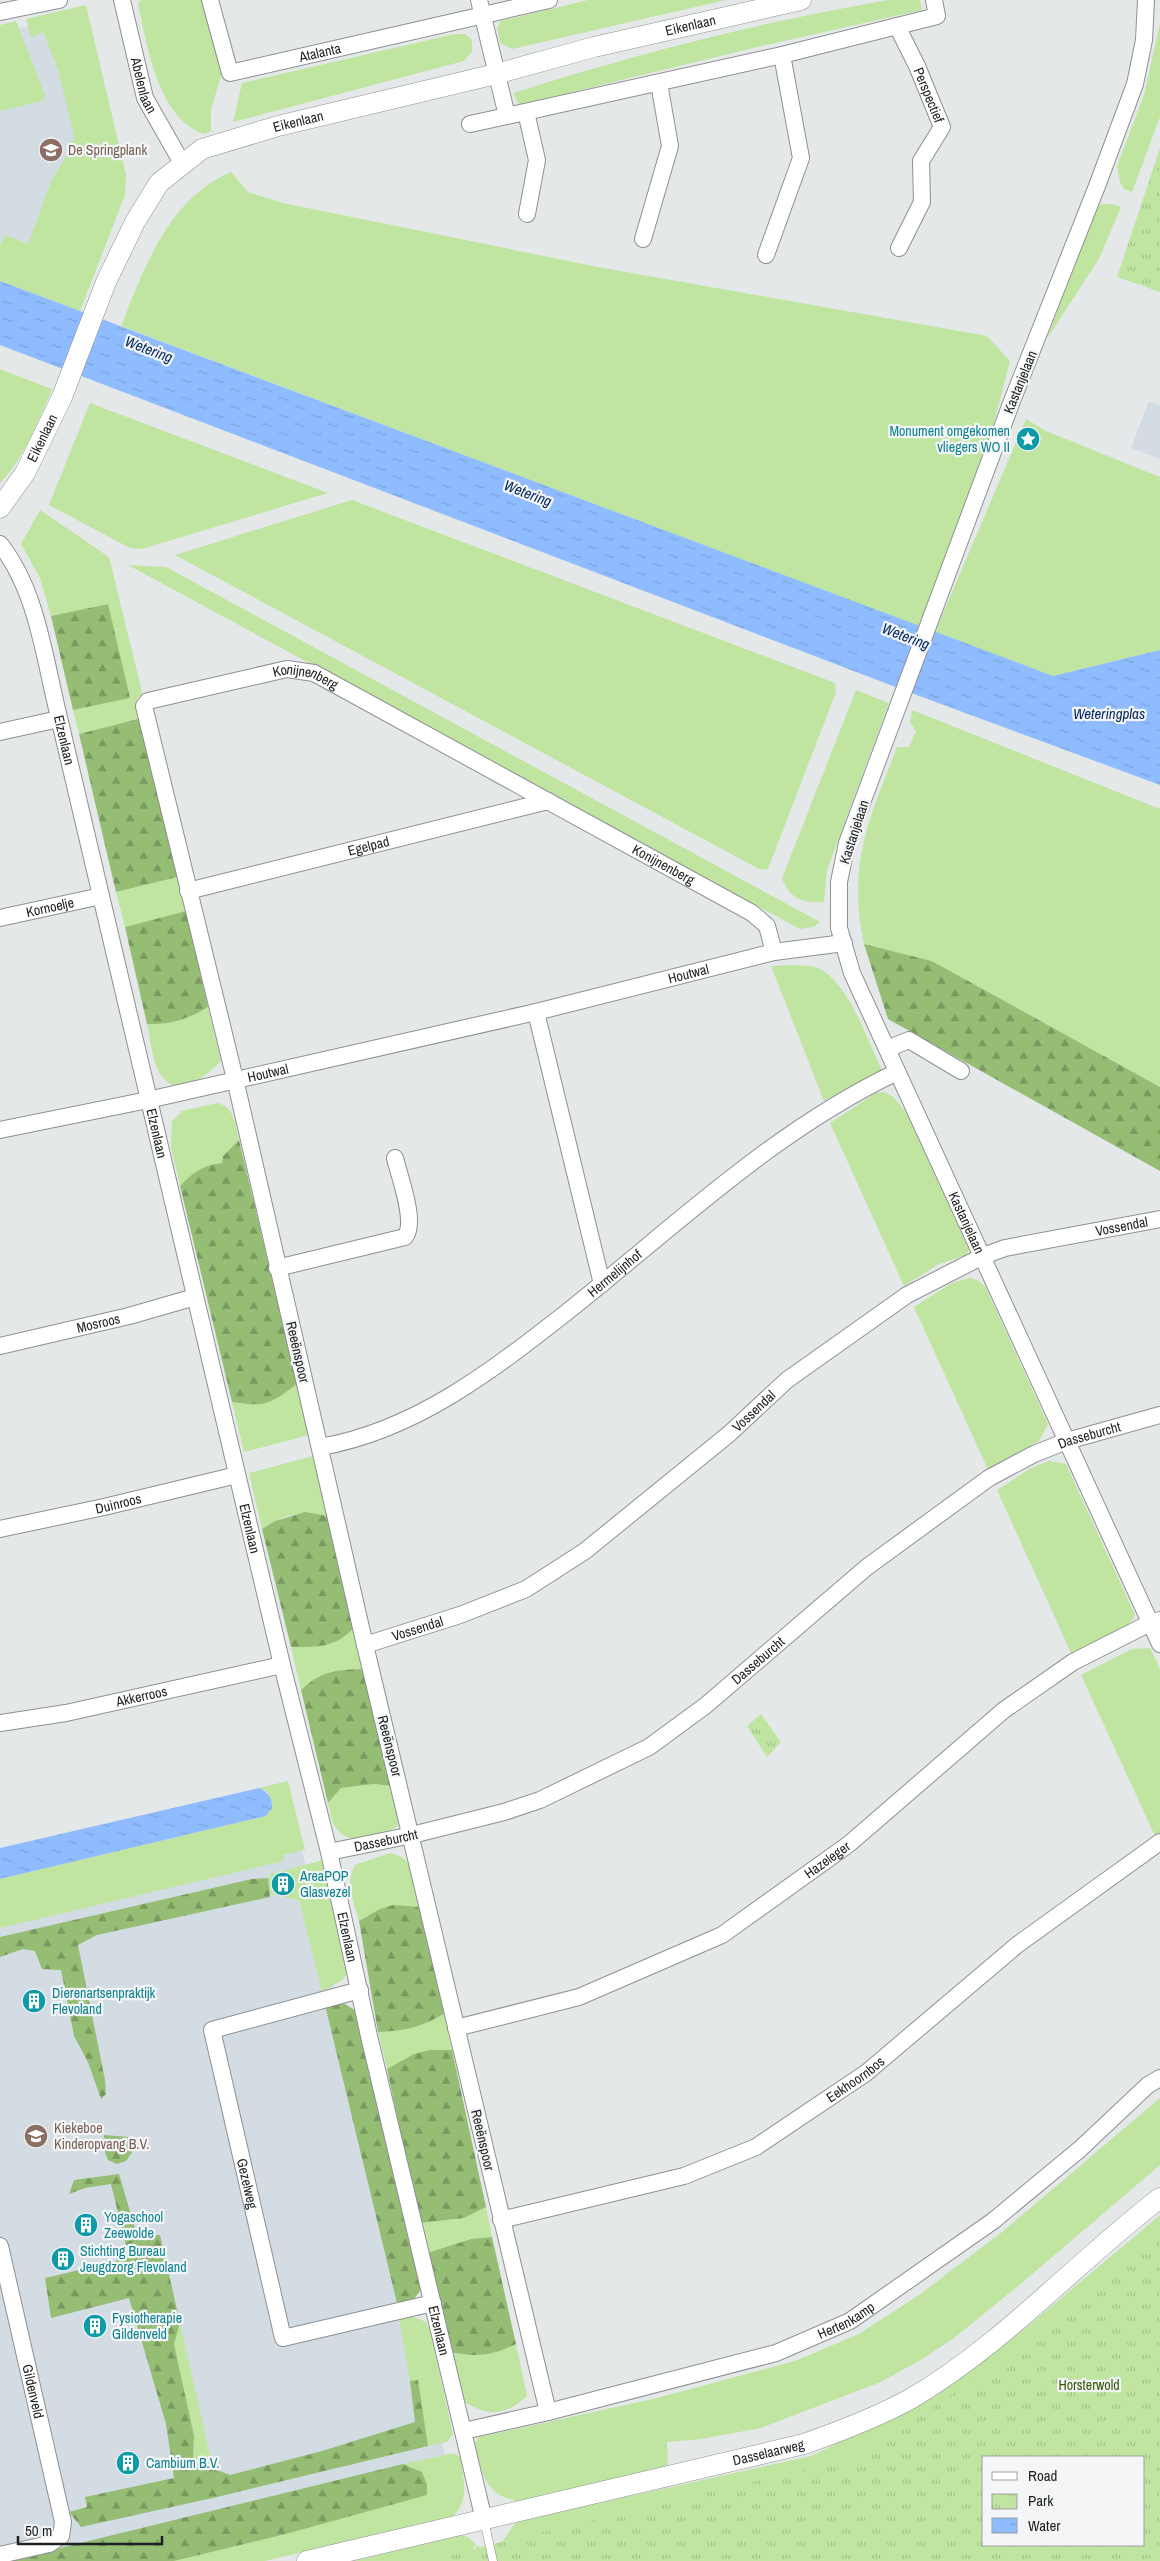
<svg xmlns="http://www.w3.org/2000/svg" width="1160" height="2561" font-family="'Archivo Narrow',sans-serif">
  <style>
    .built { fill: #d3dce3 }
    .green { fill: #bfe5a1 }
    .forest { fill: url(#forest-firs) }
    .park { fill: url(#park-tufts); fill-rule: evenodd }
    .water { fill: url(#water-ripples) }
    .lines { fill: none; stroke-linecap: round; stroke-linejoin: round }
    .service-casing { stroke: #8e9092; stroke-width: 9 }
    .minor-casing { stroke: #8e9092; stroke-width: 18 }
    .tertiary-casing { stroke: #8e9092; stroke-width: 21 }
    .service { stroke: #fff; stroke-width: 8 }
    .minor { stroke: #fff; stroke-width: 16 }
    .tertiary { stroke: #fff; stroke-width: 20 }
    .labels { text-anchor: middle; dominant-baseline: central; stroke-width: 4.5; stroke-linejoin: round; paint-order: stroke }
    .street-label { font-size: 14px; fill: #1f2021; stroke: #f3f5f7 }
    .education-label { font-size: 14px; fill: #785e54; stroke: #f3f5f7; text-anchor: start }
    .culture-label { font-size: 14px; fill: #0d838f; stroke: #f3f5f7; text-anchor: start }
    .park-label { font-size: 14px; fill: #355808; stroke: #f3f5f7 }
    .water-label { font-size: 15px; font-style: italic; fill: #00275f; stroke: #f3f5f7 }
  </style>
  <defs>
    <pattern id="forest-firs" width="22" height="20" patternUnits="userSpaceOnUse" patternTransform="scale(1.25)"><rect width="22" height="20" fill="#95bd74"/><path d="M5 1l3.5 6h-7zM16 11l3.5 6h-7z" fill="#79995f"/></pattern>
    <pattern id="park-tufts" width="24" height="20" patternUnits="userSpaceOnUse" patternTransform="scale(1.25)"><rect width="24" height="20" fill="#bfe5a1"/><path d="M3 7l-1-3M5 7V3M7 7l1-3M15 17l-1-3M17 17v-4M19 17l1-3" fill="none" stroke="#a4c48a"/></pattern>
    <pattern id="water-ripples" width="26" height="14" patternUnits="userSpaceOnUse" patternTransform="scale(1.25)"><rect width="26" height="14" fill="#8fbcff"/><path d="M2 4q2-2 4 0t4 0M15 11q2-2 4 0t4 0" fill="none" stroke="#7ba1da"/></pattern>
  </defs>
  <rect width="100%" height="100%" fill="#e5e8e9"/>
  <g class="built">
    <polygon points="50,21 99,140 73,269 0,243 0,33"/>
    <polygon points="1149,401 1160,405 1160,459 1131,448"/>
    <polygon points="298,1833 450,2475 0,2561 0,1902"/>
  </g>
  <g class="green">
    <path d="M141 0H206L222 72 211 110V131L205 134C158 120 147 45 138 4Z"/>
    <polygon points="588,0 726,0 512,49 500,43 497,28 501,21"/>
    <path d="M888 0H920L922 10 753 48 519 105 513 93C635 54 761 22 888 0Z"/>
    <polygon points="86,5 126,175 125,195 80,311 0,281 0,245 5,235 28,244 52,179 67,155 69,142 75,140 58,69 43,32 31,38 26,19"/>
    <polygon points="16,21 45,95 42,101 0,111 0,25"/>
    <polygon points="1160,23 1160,117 1132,192 1124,189 1120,183 1117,166 1144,95"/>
    <polygon points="455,34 465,34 472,40 472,52 464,61 233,122 242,83"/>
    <path d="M231 172 248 192 283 203 598 267 987 336 1010 361 987 449 919 626 121 326C144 268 169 198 231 172Z"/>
    <polygon points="1101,204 1112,204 1121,207 1100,257 1047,339 1094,211"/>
    <path d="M0 369 52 389C39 420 24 458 0 483Z"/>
    <polygon points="90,403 328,493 142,549 130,548 49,505"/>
    <polygon points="1026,419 1046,431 1160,477 1160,650 1053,676 935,632"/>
    <polygon points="352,500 835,683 836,692 768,869 761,870 175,555"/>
    <polygon points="40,510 109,557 143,696 137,697 142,718 79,734 73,710 130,698 107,604 51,616 40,578 21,544"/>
    <polygon points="128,565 166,567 820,922 813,927 800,929"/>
    <path d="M856 690 889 703 827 870 824 902C803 904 789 898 782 878Z"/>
    <path d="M912 710 1160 809V1087L932 961 864 944C847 864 869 820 897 747H909L916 731 910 723Z"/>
    <polygon points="178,877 186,911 125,927 116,892"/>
    <path d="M795 965C801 966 809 965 815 967 847 977 868 1042 882 1070L824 1101 771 966Z"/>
    <path d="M208 1007 221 1061C210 1073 180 1097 164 1079 152 1067 151 1040 147 1024 171 1025 188 1019 208 1007Z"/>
    <polygon points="885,1092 893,1097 906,1112 969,1250 966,1255 939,1264 904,1286 830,1123 876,1093"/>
    <path d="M217 1103C235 1107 235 1124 239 1140L223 1156 222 1163C204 1164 192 1174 180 1186L171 1147 172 1121 182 1111Z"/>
    <polygon points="969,1278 977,1280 985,1286 1048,1424 1039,1441 989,1472 914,1307 952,1283"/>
    <path d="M297 1384 309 1435 244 1452 232 1402C266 1407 269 1405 297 1384Z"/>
    <path d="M313 1456 328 1516C300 1511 286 1513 262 1529L249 1473Z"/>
    <path d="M1049 1461 1066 1464 1135 1615C1125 1635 1092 1645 1072 1655L997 1490 1031 1468Z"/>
    <path d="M354 1628 364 1669C336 1670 322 1670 301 1690L291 1647C314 1647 337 1645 354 1628Z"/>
    <polygon points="1150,1648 1160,1669 1160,1833 1155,1836 1081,1675 1132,1649"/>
    <polygon points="288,1781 305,1850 283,1855 284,1861 0,1928 0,1879 266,1816 268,1792 259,1788"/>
    <path d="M374 1784 391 1786 400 1821 398 1826C379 1837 347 1849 334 1825 331 1819 330 1810 328 1803L341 1788Z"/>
    <path d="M390 1853C417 1858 415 1884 421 1907 391 1905 385 1906 359 1921 354 1903 345 1882 355 1865Z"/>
    <polygon points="323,1860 348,1973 342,1980 322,1992 299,1900 270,1894 268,1878 270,1874"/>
    <path d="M444 2014 452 2050C424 2050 411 2056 387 2069L378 2032C406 2031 420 2027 444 2014Z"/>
    <path d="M1160 2098V2165L1023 2282 954 2338 924 2358 881 2382 761 2428 701 2439 667 2442 668 2466 516 2503 515 2500C484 2495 481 2470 475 2443L479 2437 657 2398 795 2361 859 2334 919 2295 1002 2232Z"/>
    <polygon points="486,2207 492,2237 471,2239 427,2253 420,2223 464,2218"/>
    <polygon points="1160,2215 1160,2252 961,2410 813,2476 567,2545 508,2553 502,2542 517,2521 811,2456 846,2439 937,2395 1028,2326"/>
    <polygon points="399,2317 414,2317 426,2322 430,2331 453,2434 447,2442 428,2446 418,2381 410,2381"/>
    <polygon points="180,2323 209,2451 218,2469 193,2461 194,2436 174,2344"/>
    <path d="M516 2344 527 2396C504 2417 489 2416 464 2402L449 2352C477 2357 490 2357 516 2344Z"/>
    <path d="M454 2453 461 2458C463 2480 470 2500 453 2516L265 2561H174L282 2535 422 2472 403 2464Z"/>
    <polygon points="460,2535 468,2537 483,2551 477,2561 476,2544 465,2561 354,2561"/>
  </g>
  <g class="forest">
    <polygon points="108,604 130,698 73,710 51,616"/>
    <polygon points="142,718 178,877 116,892 79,734"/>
    <path d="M186 911 208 1007C188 1019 171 1025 147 1024L125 927Z"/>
    <polygon points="864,944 932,961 1160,1087 1160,1171 888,1019"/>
    <path d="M239 1140 297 1384C269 1405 266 1407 232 1402L180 1186C192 1173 203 1165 222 1163L223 1156Z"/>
    <path d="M305 1512 328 1516 354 1628C334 1648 318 1647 291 1647L262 1529 275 1521Z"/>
    <path d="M364 1669 391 1786 374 1784 341 1788 328 1803 301 1690C322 1670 336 1670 364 1669Z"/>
    <polygon points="268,1878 270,1897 97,1935 78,1945 105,2080 106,2094 101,2099 88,2062 74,2036 61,1970 42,1969 35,1951 23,1949 0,1957 0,1937 252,1879"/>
    <path d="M393 1905 421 1907 444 2014C420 2027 406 2031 378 2032L359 1921 380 1909Z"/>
    <polygon points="334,2003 345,2004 355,2010 423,2287 414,2299 397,2303 325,2005"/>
    <polygon points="430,2050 452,2050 486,2207 464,2218 420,2223 387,2069 414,2054"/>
    <polygon points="104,2135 129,2137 133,2151 126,2161 117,2164 108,2160 103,2147"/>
    <polygon points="119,2174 137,2235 160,2235 180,2323 174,2344 194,2436 193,2461 230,2475 322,2451 415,2422 410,2381 418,2380 428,2446 217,2497 81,2527 69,2512 87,2507 85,2497 174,2478 166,2424 129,2298 51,2318 45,2278 114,2262 128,2254 111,2184 85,2188 69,2194 74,2180"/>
    <path d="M492 2237 516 2344C490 2357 477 2357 449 2352L427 2253 471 2239Z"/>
    <polygon points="403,2464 422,2472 427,2485 427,2495 282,2535 174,2561 7,2561"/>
  </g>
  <g class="park">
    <polygon points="1160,148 1160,292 1117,277"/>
    <polygon points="761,1714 781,1742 767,1757 747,1726"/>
    <path d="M1160 2234V2561H422L853 2458 1013 2355ZM984 2457H1144V2545H984Z"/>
  </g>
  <g class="water">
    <polygon points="0,281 1053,676 1160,650 1160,785 914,694 0,345"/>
    <path d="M259 1788C269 1793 272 1797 272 1808L266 1816 0 1879V1848Z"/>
  </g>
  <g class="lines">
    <g class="service-casing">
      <polyline id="service" points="484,2520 493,2561"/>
    </g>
    <g class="minor-casing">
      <g id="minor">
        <path id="s1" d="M122 0 145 98 182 163"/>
        <path id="s2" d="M210 0 230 73 549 0"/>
        <polyline points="479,0 507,116 782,55 937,16 934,0"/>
        <path id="s3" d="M1146 0 1144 40 1135 84 1097 186 1012 401 847 843 839 882V928L852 973 1160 1644"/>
        <polyline points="0,12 59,0"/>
        <path id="s4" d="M897 26 917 66 942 127 921 161 922 202 899 248"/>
        <polyline points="526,112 537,160 527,214"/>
        <polyline points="470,124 507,116"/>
        <polyline points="643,239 670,146 659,83"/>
        <polyline points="766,255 801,158 782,55"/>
        <path id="s5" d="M0 544C36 589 44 655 57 709L282 1665 329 1852 369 2036 484 2520"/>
        <polyline points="0,732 59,719"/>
        <path id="s6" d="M188 891 548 801"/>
        <path id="s7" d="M0 918 101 896"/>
        <polyline points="536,1012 602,1284"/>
        <polyline points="887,1049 909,1040 961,1071"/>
        <path id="s8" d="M0 1130 148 1100 536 1012 774 952 844 943"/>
        <path d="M277 1268 405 1237C417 1222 399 1176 395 1158"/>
        <path id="s9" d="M0 1346 129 1316 195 1297"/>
        <path id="s10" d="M320 1447C415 1431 493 1370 567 1312 673 1228 773 1131 897 1072"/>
        <path id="s11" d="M0 1529 104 1507 237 1475"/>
        <path id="s12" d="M365 1645 460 1615 526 1589 585 1551 729 1434 787 1380 907 1295 983 1256 1005 1248 1160 1219"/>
        <path id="s13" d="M0 1723 66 1713 282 1665"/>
        <path id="s14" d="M329 1852 412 1835 504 1812 540 1800 649 1747 705 1706 867 1567 989 1478 1034 1454 1067 1441 1160 1415"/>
        <path id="s15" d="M360 1990 212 2030 283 2338 433 2303"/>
        <path id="s16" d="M456 2028 579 1997 722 1935 849 1844 1004 1710 1073 1662 1150 1623 1160 1620"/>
        <path id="s17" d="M501 2220 684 2176 756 2147 866 2073 1017 1945 1160 1842"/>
        <path id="s18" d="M0 2246 63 2522 61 2536 49 2544 0 2555"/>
        <path id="s19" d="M548 2412 365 1645 235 1079 144 706 148 701 287 669 314 673 752 913 767 926 774 952"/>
        <path id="s20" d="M464 2431 548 2412 776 2353 850 2321 993 2221 1080 2149 1148 2085 1160 2078"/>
      </g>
    </g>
    <g class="tertiary-casing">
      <g id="tertiary">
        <path id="s21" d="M0 508 25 473 62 397 106 282 135 222 159 183 202 149 278 126 496 74 594 47 801 0"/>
        <path id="s22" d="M307 2561 804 2444C841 2431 878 2417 912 2398 1004 2344 1076 2262 1160 2198"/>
      </g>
    </g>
    <use href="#service" class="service"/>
    <use href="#minor" class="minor"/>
    <use href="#tertiary" class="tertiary"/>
  </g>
  <defs>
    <g id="school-disc" transform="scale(1.25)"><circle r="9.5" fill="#8d6e63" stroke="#f3f5f7"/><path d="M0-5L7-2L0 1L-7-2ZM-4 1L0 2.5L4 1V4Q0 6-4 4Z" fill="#fff"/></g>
    <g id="sight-disc" transform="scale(1.25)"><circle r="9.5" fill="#0f9aa8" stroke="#f3f5f7"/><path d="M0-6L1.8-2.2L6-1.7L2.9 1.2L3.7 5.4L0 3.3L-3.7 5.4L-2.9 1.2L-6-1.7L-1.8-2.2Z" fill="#fff"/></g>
    <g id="building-disc" transform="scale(1.25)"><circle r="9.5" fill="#0f9aa8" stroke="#f3f5f7"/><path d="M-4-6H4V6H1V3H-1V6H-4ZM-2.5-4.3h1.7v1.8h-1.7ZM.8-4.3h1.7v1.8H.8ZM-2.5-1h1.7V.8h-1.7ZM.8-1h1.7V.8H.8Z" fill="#fff"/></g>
  </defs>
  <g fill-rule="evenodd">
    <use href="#school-disc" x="51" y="150"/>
    <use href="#sight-disc" x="1028" y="439"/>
    <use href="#building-disc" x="283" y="1884"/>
    <use href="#building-disc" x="34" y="2001"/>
    <use href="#school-disc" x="36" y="2136"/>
    <use href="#building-disc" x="86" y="2225"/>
    <use href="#building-disc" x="63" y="2259"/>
    <use href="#building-disc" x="95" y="2326"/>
    <use href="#building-disc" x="128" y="2463"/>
  </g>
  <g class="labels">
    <g class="street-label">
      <text stroke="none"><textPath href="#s21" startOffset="922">Eikenlaan</textPath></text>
      <text stroke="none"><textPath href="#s2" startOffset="168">Atalanta</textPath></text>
      <text stroke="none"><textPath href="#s1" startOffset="88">Abelenlaan</textPath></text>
      <text stroke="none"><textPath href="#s4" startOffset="76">Perspectief</textPath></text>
      <text stroke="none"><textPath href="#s21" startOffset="518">Eikenlaan</textPath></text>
      <text transform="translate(1020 382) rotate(-68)">Kastanjelaan</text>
      <text stroke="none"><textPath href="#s21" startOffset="82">Eikenlaan</textPath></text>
      <text stroke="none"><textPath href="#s19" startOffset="1922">Konijnenberg</textPath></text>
      <text stroke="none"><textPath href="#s5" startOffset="208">Elzenlaan</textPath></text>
      <text transform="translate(854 832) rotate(-72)">Kastanjelaan</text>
      <text stroke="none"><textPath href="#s6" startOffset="186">Egelpad</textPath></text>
      <text stroke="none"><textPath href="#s19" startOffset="2328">Konijnenberg</textPath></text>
      <text stroke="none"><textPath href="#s7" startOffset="51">Kornoelje</textPath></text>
      <text stroke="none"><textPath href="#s8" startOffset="706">Houtwal</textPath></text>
      <text stroke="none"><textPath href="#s8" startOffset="274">Houtwal</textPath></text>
      <text stroke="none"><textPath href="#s5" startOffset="612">Elzenlaan</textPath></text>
      <text stroke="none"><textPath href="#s3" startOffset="1304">Kastanjelaan</textPath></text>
      <text stroke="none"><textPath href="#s12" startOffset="880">Vossendal</textPath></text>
      <text stroke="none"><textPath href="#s10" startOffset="346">Hermelijnhof</textPath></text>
      <text stroke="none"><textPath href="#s9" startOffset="101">Mosroos</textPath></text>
      <text transform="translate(298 1352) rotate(77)">Reeënspoor</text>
      <text stroke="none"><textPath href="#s12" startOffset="460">Vossendal</textPath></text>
      <text stroke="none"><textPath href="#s14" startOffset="882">Dasseburcht</textPath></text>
      <text stroke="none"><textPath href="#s11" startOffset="121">Duinroos</textPath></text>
      <text stroke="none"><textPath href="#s5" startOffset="1018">Elzenlaan</textPath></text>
      <text stroke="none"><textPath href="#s12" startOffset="55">Vossendal</textPath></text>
      <text stroke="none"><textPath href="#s14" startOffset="478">Dasseburcht</textPath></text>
      <text stroke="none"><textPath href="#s13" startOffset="144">Akkerroos</textPath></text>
      <text transform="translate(390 1746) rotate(76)">Reeënspoor</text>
      <text stroke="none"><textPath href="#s14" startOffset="58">Dasseburcht</textPath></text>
      <text stroke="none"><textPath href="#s16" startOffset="412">Hazeleger</textPath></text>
      <text stroke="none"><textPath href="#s5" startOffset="1438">Elzenlaan</textPath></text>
      <text stroke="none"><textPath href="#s17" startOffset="386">Eekhoornbos</textPath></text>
      <text transform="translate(483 2140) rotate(77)">Reeënspoor</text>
      <text stroke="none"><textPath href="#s15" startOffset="311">Gezelweg</textPath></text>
      <text stroke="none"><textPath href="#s20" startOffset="399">Hertenkamp</textPath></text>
      <text stroke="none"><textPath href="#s5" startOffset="1842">Elzenlaan</textPath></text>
      <text stroke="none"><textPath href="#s18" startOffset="149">Gildenveld</textPath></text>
      <text stroke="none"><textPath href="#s22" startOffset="474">Dasselaarweg</textPath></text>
    </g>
    <g class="education-label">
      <text x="68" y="150">De Springplank</text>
      <text x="54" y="2128">Kiekeboe<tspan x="54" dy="16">Kinderopvang B.V.</tspan></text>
    </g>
    <g class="culture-label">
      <text x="1010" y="431" text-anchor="end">Monument omgekomen<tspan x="1010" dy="16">vliegers WO II</tspan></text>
      <text x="300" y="1876">AreaPOP<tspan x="300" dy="16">Glasvezel</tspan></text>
      <text x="52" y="1993">Dierenartsenpraktijk<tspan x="52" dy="16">Flevoland</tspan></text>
      <text x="104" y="2217">Yogaschool<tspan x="104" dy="16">Zeewolde</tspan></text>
      <text x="80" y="2251">Stichting Bureau<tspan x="80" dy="16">Jeugdzorg Flevoland</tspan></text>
      <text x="112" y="2318">Fysiotherapie<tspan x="112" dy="16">Gildenveld</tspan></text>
      <text x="146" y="2463">Cambium B.V.</text>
    </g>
    <g class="park-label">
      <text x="1089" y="2385">Horsterwold</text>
    </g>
    <g class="water-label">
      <text transform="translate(149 349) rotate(21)">Wetering</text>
      <text transform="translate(528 493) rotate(21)">Wetering</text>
      <text transform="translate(906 636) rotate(21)">Wetering</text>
      <text x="1109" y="713">Weteringplas</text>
    </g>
  </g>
  <rect x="982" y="2456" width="162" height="90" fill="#f3f5f7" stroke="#9ea0a1"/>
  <rect x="992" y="2472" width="25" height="8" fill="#ffffff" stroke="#9ea0a1"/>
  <text x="1028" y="2481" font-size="15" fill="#1f2021">Road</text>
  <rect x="992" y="2494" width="25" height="15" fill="url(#park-tufts)" stroke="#9ea0a1"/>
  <text x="1028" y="2506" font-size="15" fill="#1f2021">Park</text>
  <rect x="992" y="2518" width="25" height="15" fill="url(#water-ripples)" stroke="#9ea0a1"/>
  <text x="1028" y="2531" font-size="15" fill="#1f2021">Water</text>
  <path d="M18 2536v8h144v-8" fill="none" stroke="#1f2021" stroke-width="2.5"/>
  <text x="25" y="2536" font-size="15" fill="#1f2021" stroke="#f3f5f7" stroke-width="4" paint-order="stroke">50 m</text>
</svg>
